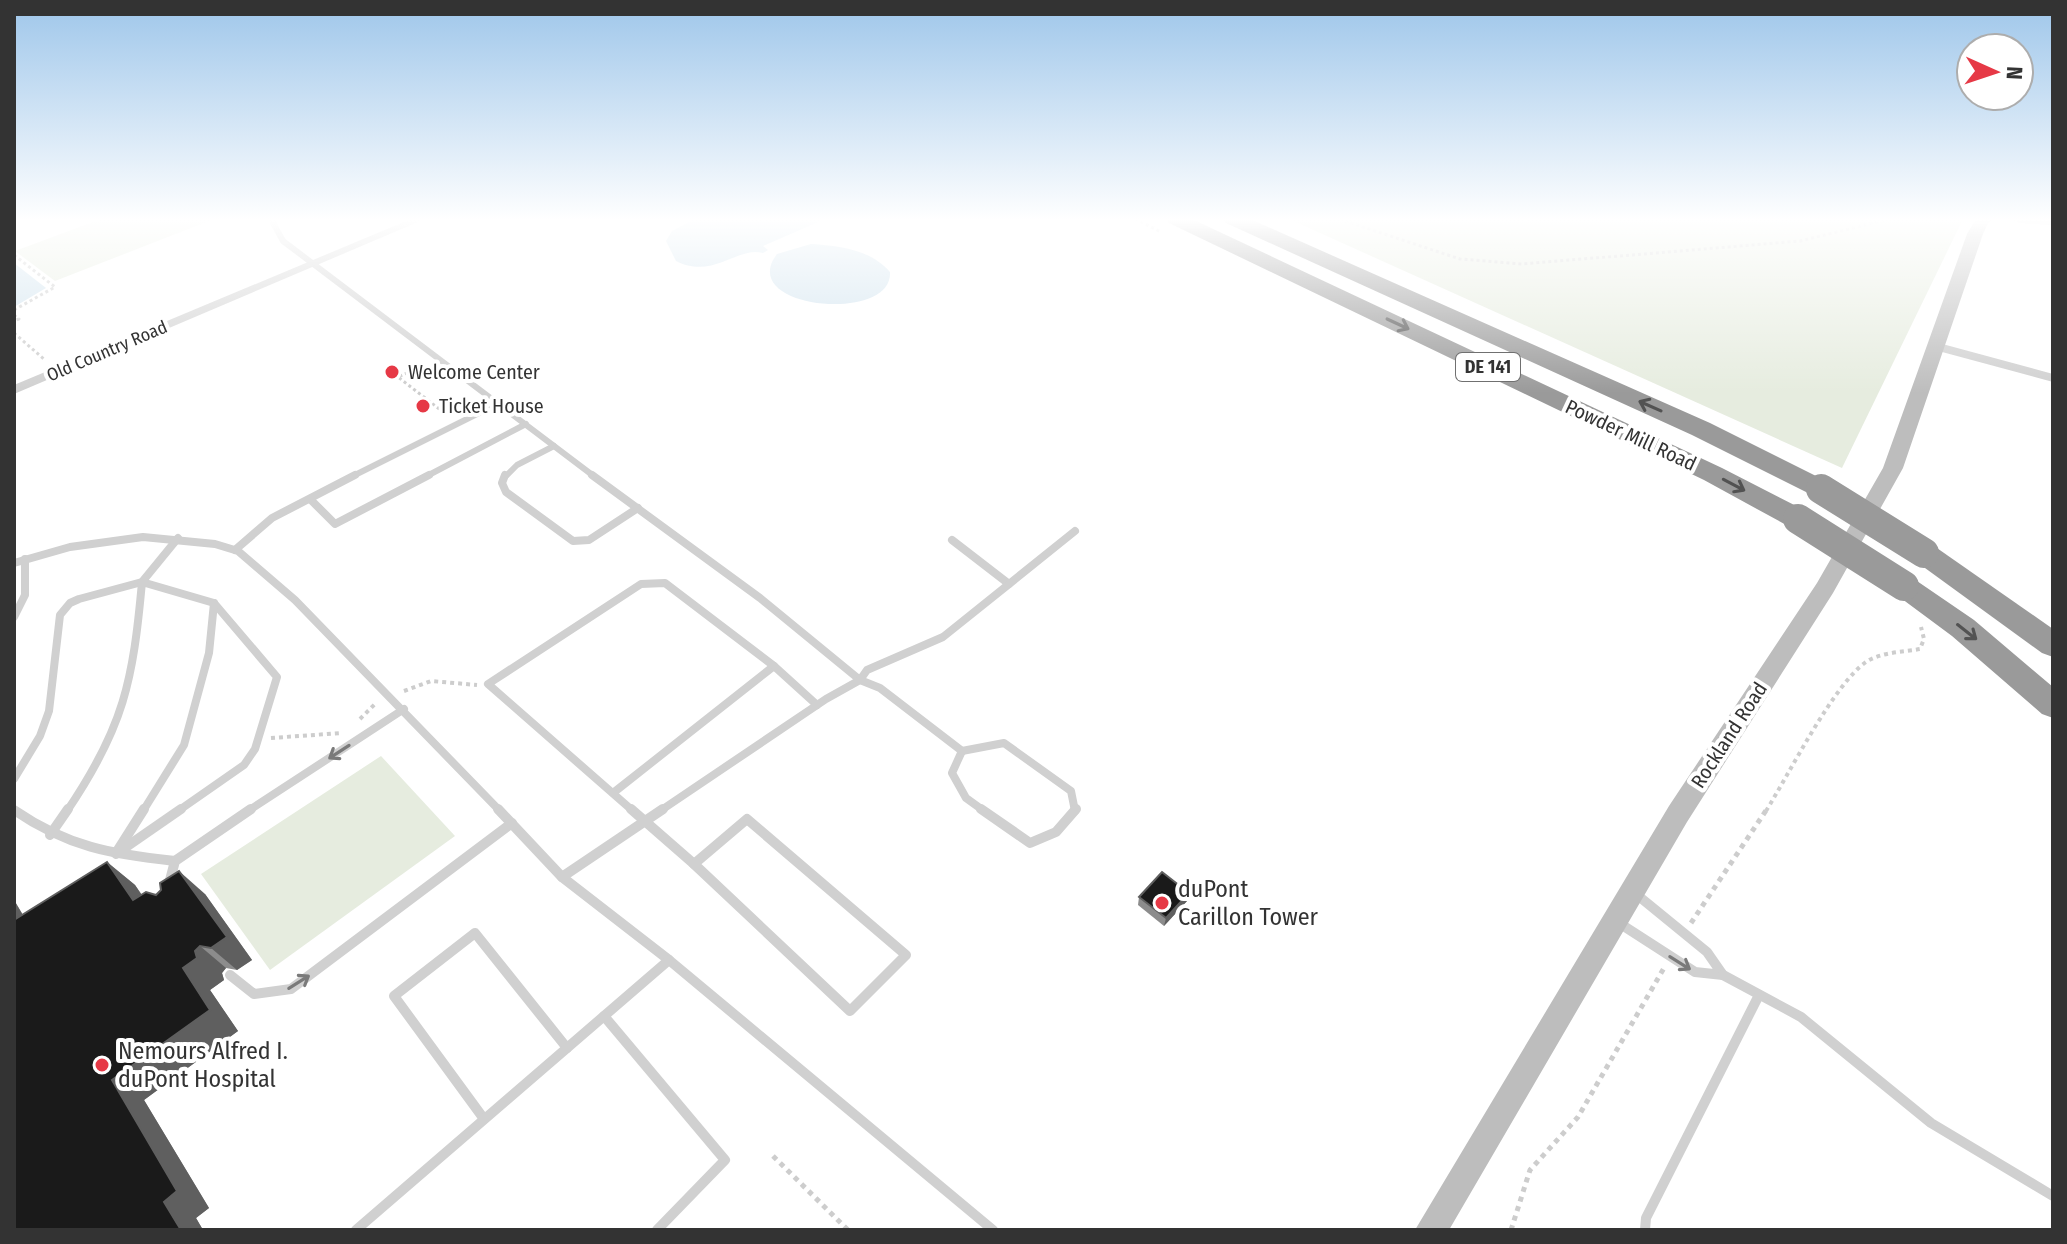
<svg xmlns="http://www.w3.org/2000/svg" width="2067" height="1244" font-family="'Fira Sans Condensed',sans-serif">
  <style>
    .green { fill: #e6ecdf }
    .water { fill: #cfe2ee }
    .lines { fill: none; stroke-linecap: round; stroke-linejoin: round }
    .path-far2 { stroke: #cdcdcd; stroke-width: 3; stroke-dasharray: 3 3; stroke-linecap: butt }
    .path-far1 { stroke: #cdcdcd; stroke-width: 4; stroke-dasharray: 4 4; stroke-linecap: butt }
    .path { stroke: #cdcdcd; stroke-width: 5; stroke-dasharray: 5 5; stroke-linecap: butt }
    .lane-far2 { stroke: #d0d0d0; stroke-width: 6 }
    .lane-far1 { stroke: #d0d0d0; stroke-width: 8 }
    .lane { stroke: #d0d0d0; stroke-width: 10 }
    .street { fill: #d0d0d0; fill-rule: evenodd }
    .secondary { fill: #bdbdbd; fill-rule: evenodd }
    .highway { fill: #9a9a9a; fill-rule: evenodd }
    .highway-bridge { stroke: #9a9a9a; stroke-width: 30 }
    .wall { fill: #8c8c8c }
    .shaded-wall { fill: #5f5f5f }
    .building { fill: #1a1a1a; stroke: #5f5f5f; stroke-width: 2 }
    .oneway { stroke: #525252 }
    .oneway2 { stroke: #7a7a7a }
    .poi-dot { fill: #e63946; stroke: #fff; stroke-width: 3 }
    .labels { text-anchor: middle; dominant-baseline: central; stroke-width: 8; stroke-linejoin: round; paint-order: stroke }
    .far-street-label { font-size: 18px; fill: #333; stroke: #fff }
    .shield { fill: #fff; stroke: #707070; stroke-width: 2 }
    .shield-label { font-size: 18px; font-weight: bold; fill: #333 }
    .poi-label { font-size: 20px; fill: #333; stroke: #fff; text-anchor: start }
    .street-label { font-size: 20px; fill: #333; stroke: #fff }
    .near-poi-label { font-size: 24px; fill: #333; stroke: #fff; text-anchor: start }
  </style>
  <rect width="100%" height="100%" fill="#fff"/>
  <g class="green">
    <polygon points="101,219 214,219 55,281 15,251"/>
    <polygon points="1289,219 1963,219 1842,468"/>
    <polygon points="381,756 455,836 270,970 201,874"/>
  </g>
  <g class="water">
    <path d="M695 219H825L763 246 768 250 763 253C737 246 713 280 676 261L666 241 672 231Z"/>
    <path d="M811 244C839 246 870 249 890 272 893 324 735 309 777 254Z"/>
    <polygon points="14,263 46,288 14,307"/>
  </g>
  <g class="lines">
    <g class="path-far2">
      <polyline points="1135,219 1161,232"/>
      <polyline points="1339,219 1460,259 1522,264 1800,241 1890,219"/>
      <polyline points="14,255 55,287 14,310"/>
      <polyline points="14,315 19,319 14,321"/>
      <polyline points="14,333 45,360"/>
      <polyline points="424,365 398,377 447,415"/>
    </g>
    <g class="path-far1">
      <polyline points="404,691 431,681 477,685"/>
      <polyline points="360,719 375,704"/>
      <polyline points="271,738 342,733"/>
      <path d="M1766 811C1789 774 1834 684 1866 662 1881 652 1903 652 1920 649L1924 639 1921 627"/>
    </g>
    <g class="path">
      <polyline points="1691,923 1767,809"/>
      <polyline points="773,1156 848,1230"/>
      <polyline points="1511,1230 1530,1170 1578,1117 1664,968"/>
    </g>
    <g class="lane-far2">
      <polyline points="271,219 283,241 595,477"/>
      <polyline points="351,477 499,403"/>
      <polyline points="425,477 526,424"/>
      <polyline points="505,477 517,465 554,446"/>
    </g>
    <g class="lane-far1">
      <polyline points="505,475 502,483 506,492 573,541 589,540 638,508"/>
      <polyline points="592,475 760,598 860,680 880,688 962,751"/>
      <polyline points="310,499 335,524 429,475"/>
      <polyline points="952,540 1009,584"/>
      <polyline points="235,550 272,518 355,475"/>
      <polyline points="14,563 70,547 143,537 215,544 238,551 295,600 500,811"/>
      <polyline points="14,617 25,595 25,559"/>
      <polyline points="962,751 952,773 966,798 984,811"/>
      <polyline points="962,751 1004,743 1071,791 1075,811"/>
      <polyline points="14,779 40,736 49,711 60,615 70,603 79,599 142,582 178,538"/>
      <polyline points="613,793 774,666"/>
      <path d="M67 811C124 727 133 681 142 582L214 603 277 677 255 749 244 765 178 811"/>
      <polyline points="143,811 184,745 209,653 214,603"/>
      <polyline points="248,811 404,709"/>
      <polyline points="633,811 488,684 641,584 665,583 774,666 817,705"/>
      <polyline points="660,811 826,699 860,680 867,670 943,637 1075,531"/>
    </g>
    <g class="lane">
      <polyline points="498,809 562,877 669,960 993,1230"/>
      <polyline points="631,809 694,864"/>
      <polyline points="981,809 1030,843 1056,832 1076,809"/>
      <path d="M14 810C68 847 111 854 175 861"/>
      <polygon points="747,819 906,955 850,1011 694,864"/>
      <polyline points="50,835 68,809"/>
      <polyline points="118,850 144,809"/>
      <polyline points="116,854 181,809"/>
      <polyline points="562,877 663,809"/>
      <polyline points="169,884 175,861 251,809"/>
      <polyline points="1619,923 1695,972 1723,975 1707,952 1636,894"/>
      <polyline points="230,975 254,994 291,989 512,823"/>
      <polyline points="1723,975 1801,1017 1931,1123 2053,1196"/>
      <polyline points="604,1016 725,1160 657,1230"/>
      <polyline points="484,1119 394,996 475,933 567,1048"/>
      <polyline points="356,1230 669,960"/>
      <polyline points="1645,1230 1646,1218 1759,995"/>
    </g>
    <g class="street">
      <polygon points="411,219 425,219 14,394 14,385"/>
      <polygon points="1935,342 2053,374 2053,382 1931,349 1929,346"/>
    </g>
    <g class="secondary">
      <polygon points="1976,219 1997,219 1988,223 1983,234 1903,468 1833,593 1687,822 1449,1230 1415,1230 1669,806 1817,583 1883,468 1967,234"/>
      <polygon points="2012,219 2053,219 2053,225 2019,223"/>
    </g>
    <g class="highway">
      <polygon points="1166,219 1192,219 1722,468 1808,512 1812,519 1808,526 1798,528 1788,526 1704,480 1169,223"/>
      <polygon points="1223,219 1250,219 1710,423 1830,483 1834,489 1830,495 1821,498 1812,495 1692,435 1226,223"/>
      <polygon points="1924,543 1934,546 2053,629 2053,657 2042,653 1914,560 1910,553 1914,546"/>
      <polygon points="1904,575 1914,579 1974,620 2053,687 2053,718 2042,714 1952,636 1894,593 1889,586 1894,579"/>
    </g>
    <g class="highway-bridge">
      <polyline points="1821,489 1924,553"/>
      <polyline points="1798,519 1904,586"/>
    </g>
  </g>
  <g class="wall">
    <polygon points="107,862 135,885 142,895 205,894 252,960 237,970 226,968 222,973 224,980 210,990 238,1031 144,1100 209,1208 196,1218 203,1230 14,1230 14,900 23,915"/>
    <polygon points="1189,893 1187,901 1164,926 1138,905 1139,897"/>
  </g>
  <g class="shaded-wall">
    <polygon points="107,862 135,885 161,924 133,900"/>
    <polygon points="179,871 205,894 252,960 237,970 211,948"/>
    <polygon points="1189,893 1187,901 1164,926 1166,918"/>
    <polygon points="14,900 41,946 14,927"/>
    <polygon points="200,946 226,968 222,973 224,980 210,990 238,1031 144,1100 209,1208 196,1218 203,1230 181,1230 164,1202 112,1080 183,968"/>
  </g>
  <g class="building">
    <polygon points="107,862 133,900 146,892 156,895 161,890 160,883 179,871 227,937 211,948 200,946 195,951 197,958 183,968 210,1010 112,1080 177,1191 164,1202 181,1230 14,1230 14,920"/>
    <polygon points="1162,872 1189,893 1166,918 1139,897"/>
  </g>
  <defs><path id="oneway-shaft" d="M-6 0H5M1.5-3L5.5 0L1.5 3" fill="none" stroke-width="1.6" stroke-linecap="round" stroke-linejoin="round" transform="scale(2)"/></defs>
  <g class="oneway">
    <use href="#oneway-shaft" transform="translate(1398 324) rotate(25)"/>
    <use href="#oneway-shaft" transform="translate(1650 406) rotate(-156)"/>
    <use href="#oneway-shaft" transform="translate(1734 485) rotate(28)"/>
    <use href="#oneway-shaft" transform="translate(1967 632) rotate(38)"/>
  </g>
  <g class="oneway2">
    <use href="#oneway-shaft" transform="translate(339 752) rotate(147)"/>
    <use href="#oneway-shaft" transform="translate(1680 963) rotate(32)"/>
    <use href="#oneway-shaft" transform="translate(299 982) rotate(-32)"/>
  </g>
  <linearGradient id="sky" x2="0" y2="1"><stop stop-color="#9ec6ea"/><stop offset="0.56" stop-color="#fff"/><stop offset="1" stop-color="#fff" stop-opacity="0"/></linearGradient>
  <rect width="2067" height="393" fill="url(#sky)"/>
  <g class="poi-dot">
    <circle cx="392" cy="372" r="8"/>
    <circle cx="423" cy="406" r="8"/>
    <circle cx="1162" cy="903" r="8"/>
    <circle cx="102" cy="1065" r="8"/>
  </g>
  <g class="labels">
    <g class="far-street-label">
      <text transform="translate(107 351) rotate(-23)">Old Country Road</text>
    </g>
    <rect class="shield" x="1456" y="353" width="64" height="28" rx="6"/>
    <g class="shield-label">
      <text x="1488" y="367">DE 141</text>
    </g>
    <g class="poi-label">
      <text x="408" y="372">Welcome Center</text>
      <text x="439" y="406">Ticket House</text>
    </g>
    <g class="street-label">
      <text transform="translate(1631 435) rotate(25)">Powder Mill Road</text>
      <text transform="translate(1729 735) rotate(-57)">Rockland Road</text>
    </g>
    <g class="near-poi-label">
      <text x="1178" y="889">duPont<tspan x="1178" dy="28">Carillon Tower</tspan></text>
      <text x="118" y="1051">Nemours Alfred I.<tspan x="118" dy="28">duPont Hospital</tspan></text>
    </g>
  </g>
  <rect width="2067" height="1244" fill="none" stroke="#333333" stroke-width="32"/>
  <g transform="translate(1995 72) rotate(93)"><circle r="38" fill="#ffffff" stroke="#adadad" stroke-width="2"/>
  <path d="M0-6L14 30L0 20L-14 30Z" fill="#e63946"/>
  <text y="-12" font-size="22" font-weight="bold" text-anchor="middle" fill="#333333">N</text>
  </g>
</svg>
